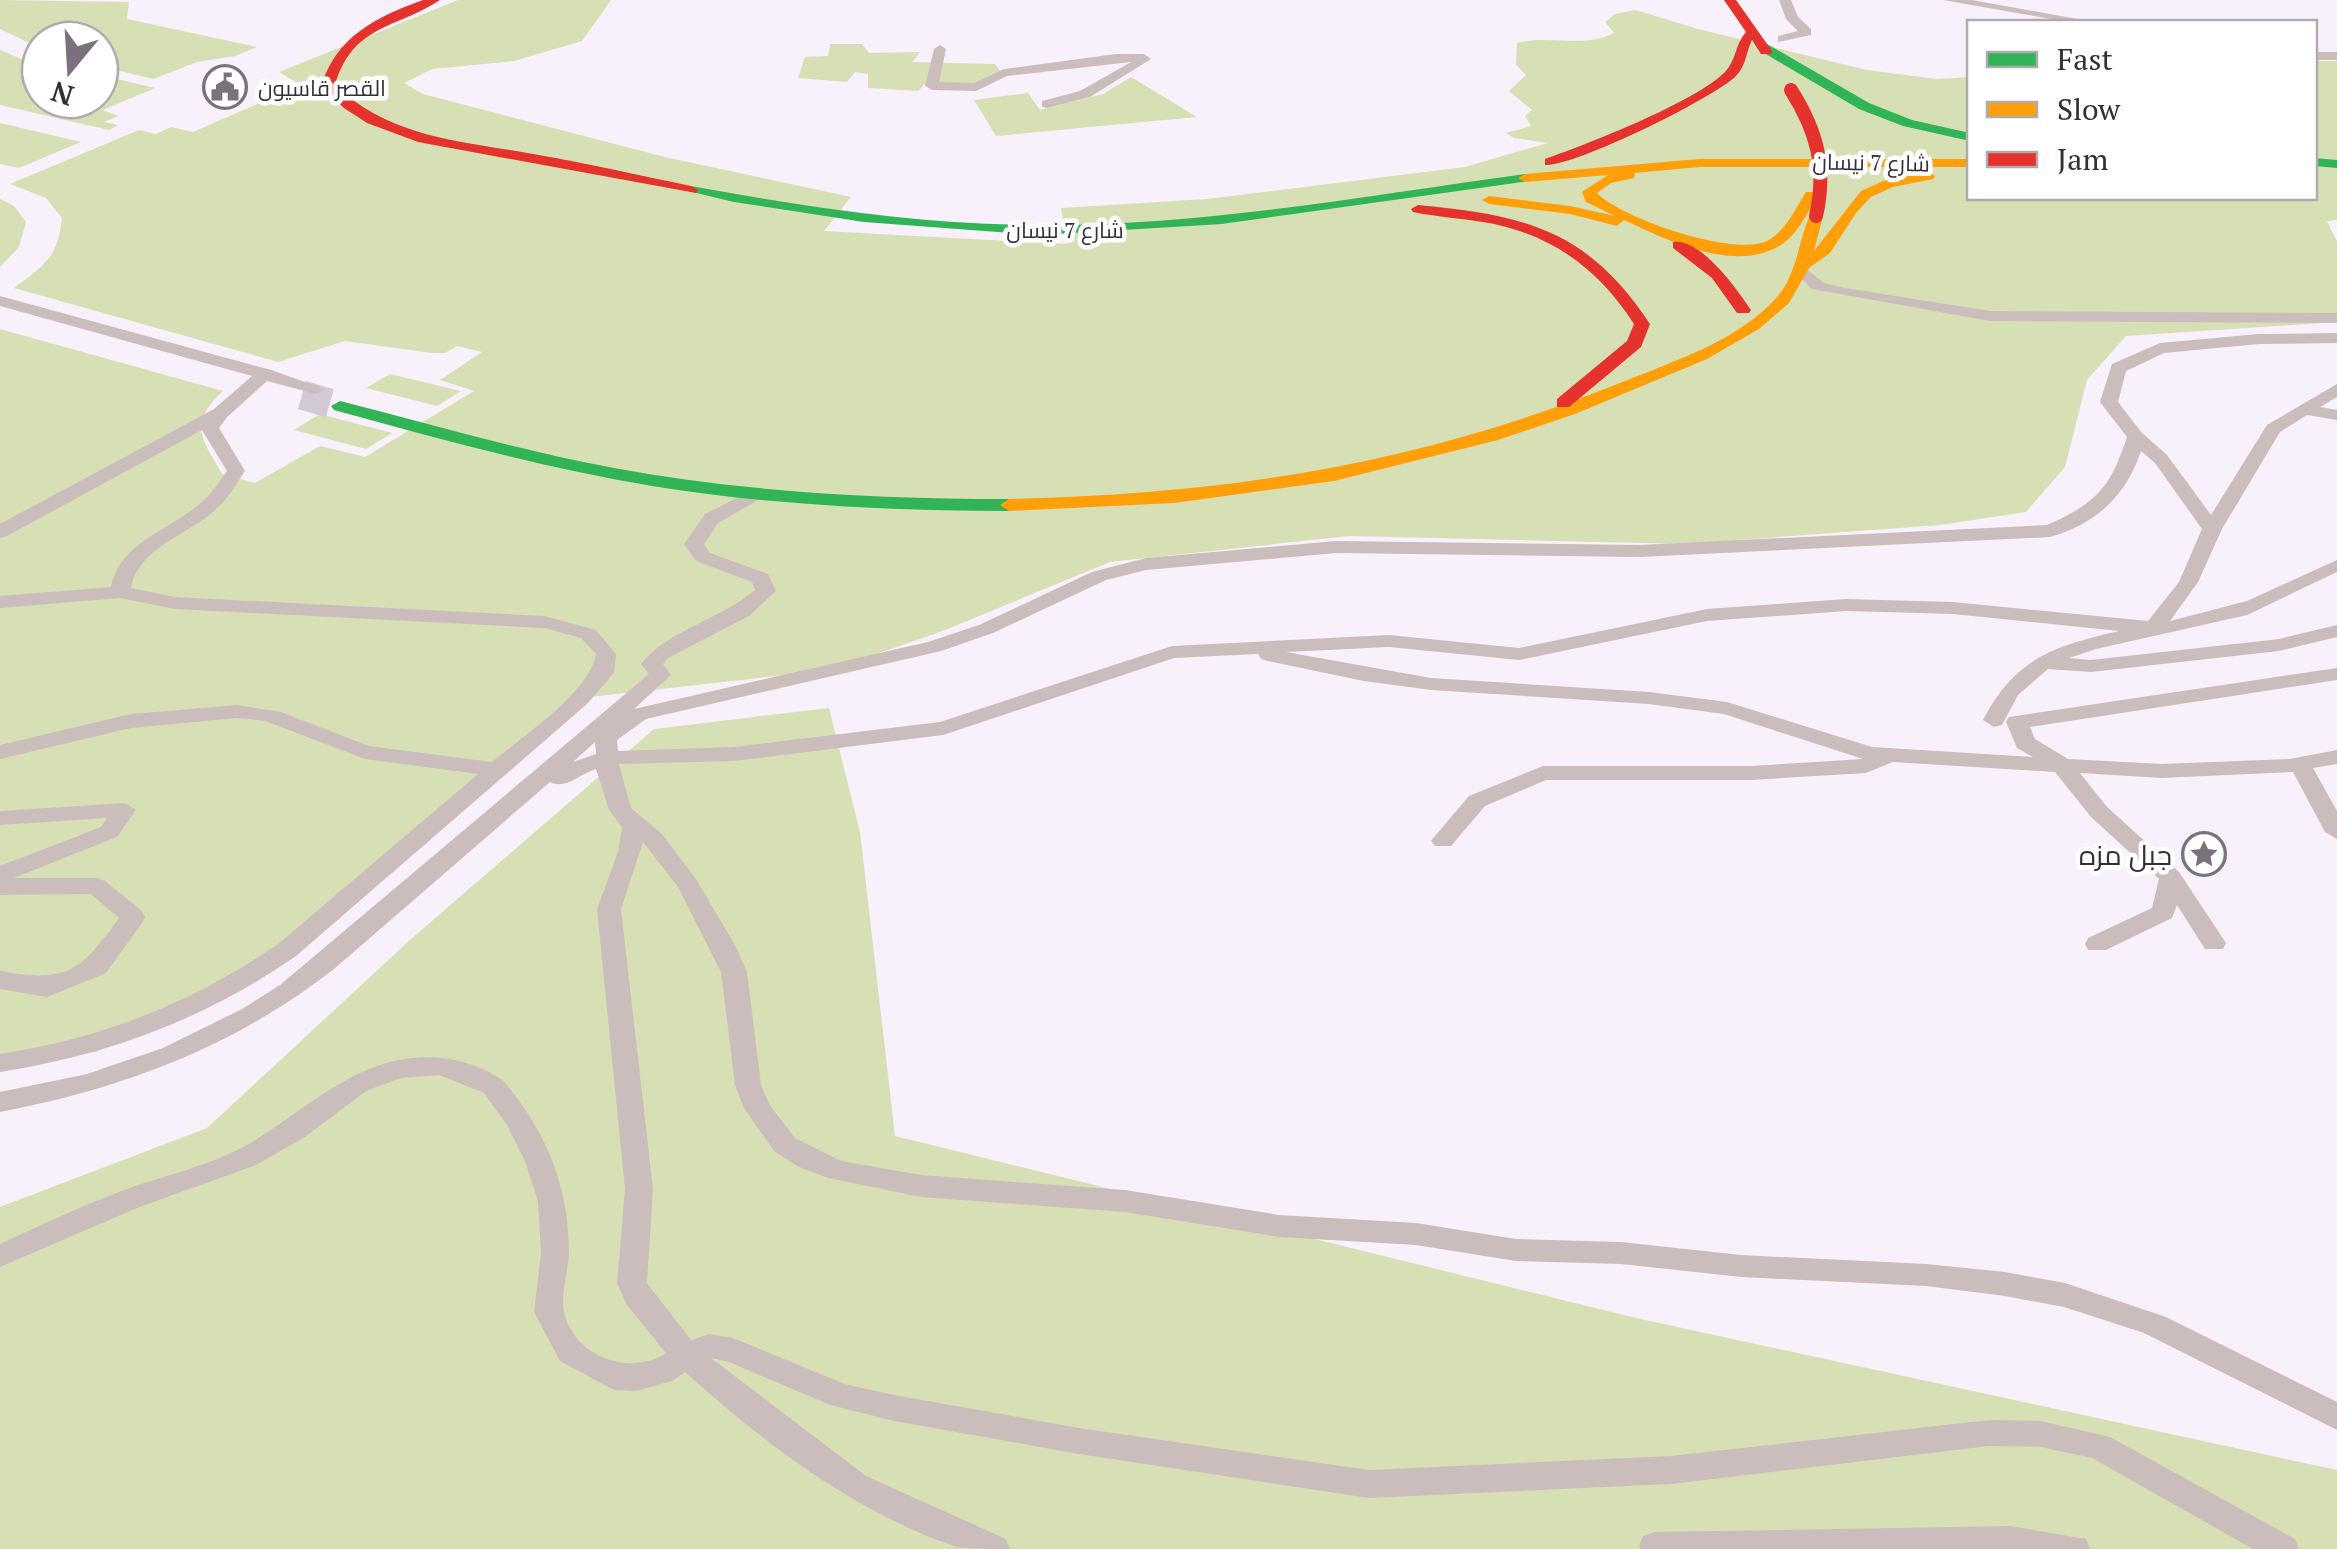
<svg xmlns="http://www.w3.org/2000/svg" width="2337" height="1549" font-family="'PT Serif',Cairo,serif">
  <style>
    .green { fill: #d7e0b4 }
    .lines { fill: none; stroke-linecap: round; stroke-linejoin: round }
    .primary-tunnel { stroke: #d1c9d3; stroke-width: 29; stroke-dasharray: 29 15; stroke-linecap: butt }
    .street { fill: #ccbdbd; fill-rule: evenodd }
    .fast { fill: #30b455; fill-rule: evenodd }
    .slow { fill: #ff9f0a; fill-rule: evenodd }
    .jam { fill: #e5322d; fill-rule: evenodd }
    .jam-bridge { stroke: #e5322d; stroke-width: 14 }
    .labels { text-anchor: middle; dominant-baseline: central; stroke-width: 9; stroke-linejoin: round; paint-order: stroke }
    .far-poi-label { font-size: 22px; fill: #362d38; stroke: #fff; text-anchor: start }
    .far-street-label { font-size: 22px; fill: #362d38; stroke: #fff }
    .poi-label { font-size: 28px; fill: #362d38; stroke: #fff; text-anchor: end }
  </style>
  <rect width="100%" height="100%" fill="#f8f0fa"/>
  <g class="green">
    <polygon points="0,0 129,2 127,19 257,47 235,56 197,62 153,79 100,66 100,40 40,40 40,48 0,29"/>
    <path d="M458 0H611L582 41 514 61 432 69 404 83 423 94 665 157 851 197 824 231 1067 244 1061 208 1207 199 1465 167 1548 143 1514 138 1506 133 1531 126 1525 116 1532 110 1509 91 1526 75 1516 65 1517 43C1551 34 1583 49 1614 33L1605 22 1615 14 1636 10 1698 29 1867 70 1937 79 1969 77 1970 198H2314L2315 61H2337V220L2327 221 2337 242V322L2126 336 2087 380 2065 467 2026 512 1940 525 1685 544 1349 536 1110 562 940 632 830 670 580 698 270 965 96 1052 0 1060V329L223 391C188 424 201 437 222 474L255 483 320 446 365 457 474 391 440 380 482 352 457 346 445 353H432L345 341 278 362 14 288C45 265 58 257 62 218L46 198 10 184 139 130 156 134 171 127 193 132 301 85 279 72Z"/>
    <polygon points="830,44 862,44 869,53 920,52 912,62 995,64 1001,72 971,86 924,85 918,91 868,88 868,74 855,72 847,82 798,78 805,57 828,56"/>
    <polygon points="0,50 40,67 40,100 100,100 100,75 155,88 103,110 118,116 104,122 118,125 109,130 0,105"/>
    <polygon points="1131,77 1197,117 996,136 974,100 1028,93 1040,110 1103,94"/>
    <polygon points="0,123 81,142 19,168 0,164"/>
    <polygon points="0,199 14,206 26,222 19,247 0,267"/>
    <polygon points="390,374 461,391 437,406 366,388"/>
    <polygon points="320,414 392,433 366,449 294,430"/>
    <polygon points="829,708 860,832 895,1136 1636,1318 2337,1470 2337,1549 0,1549 0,1207 207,1128 411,939 654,729"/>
  </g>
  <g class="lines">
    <polyline class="primary-tunnel" points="302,395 340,406"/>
    <g class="street">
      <polygon points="1779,0 1791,0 1798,17 1811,29 1811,35 1778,42 1778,36 1798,31 1786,19"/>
      <polygon points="1943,0 1972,0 2094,22 2068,22"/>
      <polygon points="940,45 946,49 939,82 974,83 1004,69 1116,54 1144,54 1151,59 1090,97 1047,108 1042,107 1042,101 1080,91 1131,62 1007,76 976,91 932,90 925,86 934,49"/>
      <rect x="2314" y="52" width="23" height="8"/>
      <polygon points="1800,264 1824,283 1845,288 1990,311 2337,313 2337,323 1990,321 1812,289 1792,269"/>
      <path d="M0 296 271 370 325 389 316 394 267 381 227 417 219 428 245 471C236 484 228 499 216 509 188 536 139 546 131 588L175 597 544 616 596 630 616 654 614 673 587 704 296 956C205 1019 109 1055 0 1072V1054C103 1038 192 1003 278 944L478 774 365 759 265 721 237 718 131 728 0 759V745L131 714 237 705 281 712 369 746 492 762C523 736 589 693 596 654L581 638 544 628 175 609 120 598 0 608V596L111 587C120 541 171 530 202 502 212 493 219 482 227 471L202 430 7 536 0 538V524L214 409 252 376 0 306Z"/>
      <path d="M2337 333V343L2259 344 2164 353 2126 371 2118 402 2142 433 2167 455 2211 515 2267 425 2337 384V397L2320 407 2337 410V420L2307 415 2280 432 2222 529 2198 582 2170 621 2247 601 2337 560V572L2247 615 2096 649 2069 658 2091 660 2279 639 2337 625V637L2279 651 2091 672 2048 669 2018 695 2002 725 1994 727 1983 720C2015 658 2054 646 2119 631L1953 614 1846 611 1707 621 1519 660 1389 647 1286 652 1431 678 1649 692 1727 702 1872 747 2033 757 2017 748 2006 722 2009 717 2337 668V680L2030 727 2035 739 2068 759 2162 764 2290 759 2337 750V764L2313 768 2337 811V839L2325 832 2293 772 2162 778 2080 773 2107 807 2179 872 2226 943 2223 949H2205L2177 905 2172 918 2106 950H2088L2085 944 2088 938 2152 908 2159 879 2091 817 2055 772 1893 762 1866 773 1751 780H1546L1485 806 1451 846H1435L1431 841 1435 836 1469 796 1543 766H1751L1863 759 1724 714 1649 704 1431 690 1364 681 1268 661 1261 659 1258 654 1174 658 943 735 734 761 619 764 631 808 662 834 696 879 736 947 747 972 761 1085 769 1104 795 1138 841 1161 921 1175 1125 1190 1279 1215 1416 1223 1516 1239 1621 1242 1741 1255 1926 1264 2005 1272 2065 1283 2166 1317 2337 1402V1430L2144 1333 2064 1307 2005 1296 1926 1286 1741 1277 1621 1264 1516 1261 1416 1245 1279 1237 1125 1212 921 1197 828 1178 799 1167 775 1152 744 1108 735 1085 721 972 678 887 643 842 621 909 653 1189 647 1283 691 1340 709 1334 733 1338 845 1384 894 1395 1079 1428 1369 1470 1671 1456 1989 1420 2041 1421 2110 1437 2295 1539 2299 1549H2253L2092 1458 2041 1447 1989 1446 1671 1484 1369 1498 1079 1454 894 1421 830 1405 729 1362 711 1358 866 1476 1006 1539 1010 1549C994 1549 972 1549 957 1547 855 1513 764 1443 685 1372L672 1381 637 1391 614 1390 560 1361 534 1312 541 1253 538 1201 525 1161 507 1125 484 1093 439 1075 401 1078 366 1091 305 1137 256 1165 137 1208 0 1267V1244C39 1226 79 1207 119 1192 158 1177 203 1168 241 1148 294 1120 338 1072 399 1060 432 1053 472 1059 501 1079 508 1084 514 1095 520 1102 552 1146 569 1197 569 1251 569 1270 560 1294 564 1312 574 1357 630 1377 666 1353L627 1305 617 1283 625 1189 597 909 618 852 622 827 609 810 596 769C580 774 565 790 550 782L334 969C234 1047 124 1088 0 1112V1092L87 1074 163 1048 242 1009 280 985 649 674 641 664C666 631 723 618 755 590L752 582 696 561 684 544 705 514 753 490 760 488 769 494 718 523 704 544 710 553 768 574 776 591 749 616 668 658 663 664 671 675 634 709 928 642 979 625 1092 572 1146 558 1336 541 1640 545 2047 525C2096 503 2110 489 2127 437L2100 402 2112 364 2160 343 2259 334ZM2141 451 2155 463 2202 529 2179 582 2148 621 1953 602 1846 599 1707 609 1519 648 1389 635 1172 646 940 722 734 747 618 751 617 740 646 719 941 651 993 633 1106 580 1146 570 1336 553 1640 557 2050 537C2096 524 2126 496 2141 451ZM595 742 596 754 573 762Z"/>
      <path d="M125 803 136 810 117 837 14 878H97L105 881 142 911 145 917 142 923 106 973 47 997 0 989V971C68 983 80 972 119 918L91 894 0 895V866L101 827 107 818 0 825V811Z"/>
      <polygon points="2010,1526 2086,1539 2090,1549 1640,1549 1639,1546 1643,1536 1655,1532"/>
    </g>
    <g class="fast">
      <polygon points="1759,44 1767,44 1869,103 1912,120 1970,133 1970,141 1903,126 1859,109 1759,50"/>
      <polygon points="2314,158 2337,160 2337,168 2314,166"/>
      <path d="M1525 174 1530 175V181L1222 224 1040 235 864 222 734 202 684 190 691 186C806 207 922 225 1040 225 1203 226 1364 196 1525 174Z"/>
      <path d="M340 401C431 424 521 451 614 468 745 492 877 499 1009 499L1018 505 1009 511C890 511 770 505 652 486 544 468 439 439 334 410L331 406Z"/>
    </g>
    <g class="slow">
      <path d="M1699 159H1970V167H1699L1635 173 1634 178 1611 183 1597 193C1621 218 1733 257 1767 241 1786 231 1795 209 1806 192H1816L1818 195C1808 212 1798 234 1781 245 1735 274 1667 240 1624 220L1617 226 1570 214 1489 204 1482 200 1489 196 1570 206 1615 216 1586 202 1582 192 1608 175 1525 182 1518 178 1525 174Z"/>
      <path d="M1928 172 1935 176 1933 179 1893 187 1871 197 1856 213 1830 253 1809 268 1789 303 1759 329 1707 359 1575 414 1498 440 1334 481 1174 503 1009 511 1000 505 1009 499C1230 494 1420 464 1625 381 1677 360 1739 340 1777 297 1798 273 1798 240 1811 213L1823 216 1814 251 1861 191 1883 181Z"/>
    </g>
    <g class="jam">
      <path d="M423 0H440C396 29 353 24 335 85 391 138 461 141 533 154 586 163 638 175 691 186L698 190 696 193 418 142 367 123 344 108 321 86C337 36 376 17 423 0Z"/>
      <path d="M1724 0H1736L1772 51 1771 54H1761L1752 40C1746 52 1746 66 1736 76 1714 98 1574 167 1545 165V159C1588 144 1695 102 1725 72 1736 61 1735 44 1746 32Z"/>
      <path d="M1418 205C1525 215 1588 230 1650 324L1641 347 1569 407H1557V399L1627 341 1634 324C1598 268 1550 233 1483 222 1460 218 1436 217 1413 212L1411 209Z"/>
      <path d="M1673 242C1702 239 1736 288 1751 310L1749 313H1737L1712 278 1673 248Z"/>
    </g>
    <path class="jam-bridge" d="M1791 90C1817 131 1827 168 1816 216"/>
  </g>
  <defs>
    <g id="civic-ring" transform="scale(2.25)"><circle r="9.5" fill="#fff" stroke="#7a717c" stroke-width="1.5"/><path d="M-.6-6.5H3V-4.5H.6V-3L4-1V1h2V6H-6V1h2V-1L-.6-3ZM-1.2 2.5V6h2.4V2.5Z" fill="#7a717c"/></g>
    <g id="sight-ring" transform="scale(2.25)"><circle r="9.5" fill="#fff" stroke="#7a717c" stroke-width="1.5"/><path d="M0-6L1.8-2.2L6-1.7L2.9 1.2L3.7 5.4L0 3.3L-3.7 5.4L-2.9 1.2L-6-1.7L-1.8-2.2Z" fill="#7a717c"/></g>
  </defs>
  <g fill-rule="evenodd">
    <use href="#civic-ring" x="225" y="87"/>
    <use href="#sight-ring" x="2204" y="854"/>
  </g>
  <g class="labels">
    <g class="far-poi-label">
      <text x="258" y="87">القصر قاسيون</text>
    </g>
    <g class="far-street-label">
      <text transform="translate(1871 162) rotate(1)">شارع 7 نيسان</text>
      <text x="1065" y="229">شارع 7 نيسان</text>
    </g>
    <g class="poi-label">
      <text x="2172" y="854">جبل مزه</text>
    </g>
  </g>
  <rect x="1967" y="20" width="350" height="180" fill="#ffffff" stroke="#afabaf" stroke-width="2.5"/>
  <rect x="1987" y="52" width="50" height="15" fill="#30b455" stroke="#afabaf" stroke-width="2.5"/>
  <text x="2057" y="70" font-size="30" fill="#362d38">Fast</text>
  <rect x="1987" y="102" width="50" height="15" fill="#ff9f0a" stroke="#afabaf" stroke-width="2.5"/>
  <text x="2057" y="120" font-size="30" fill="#362d38">Slow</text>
  <rect x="1987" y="152" width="50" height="15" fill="#e5322d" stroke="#afabaf" stroke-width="2.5"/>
  <text x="2057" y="170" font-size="30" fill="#362d38">Jam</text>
  <g transform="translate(70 70) rotate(198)"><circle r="48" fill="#ffffff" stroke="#afabaf" stroke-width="2.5"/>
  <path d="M0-8L18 38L0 25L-18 38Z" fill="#7a717c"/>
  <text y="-15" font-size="28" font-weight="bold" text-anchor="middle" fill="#362d38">N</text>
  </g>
</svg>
